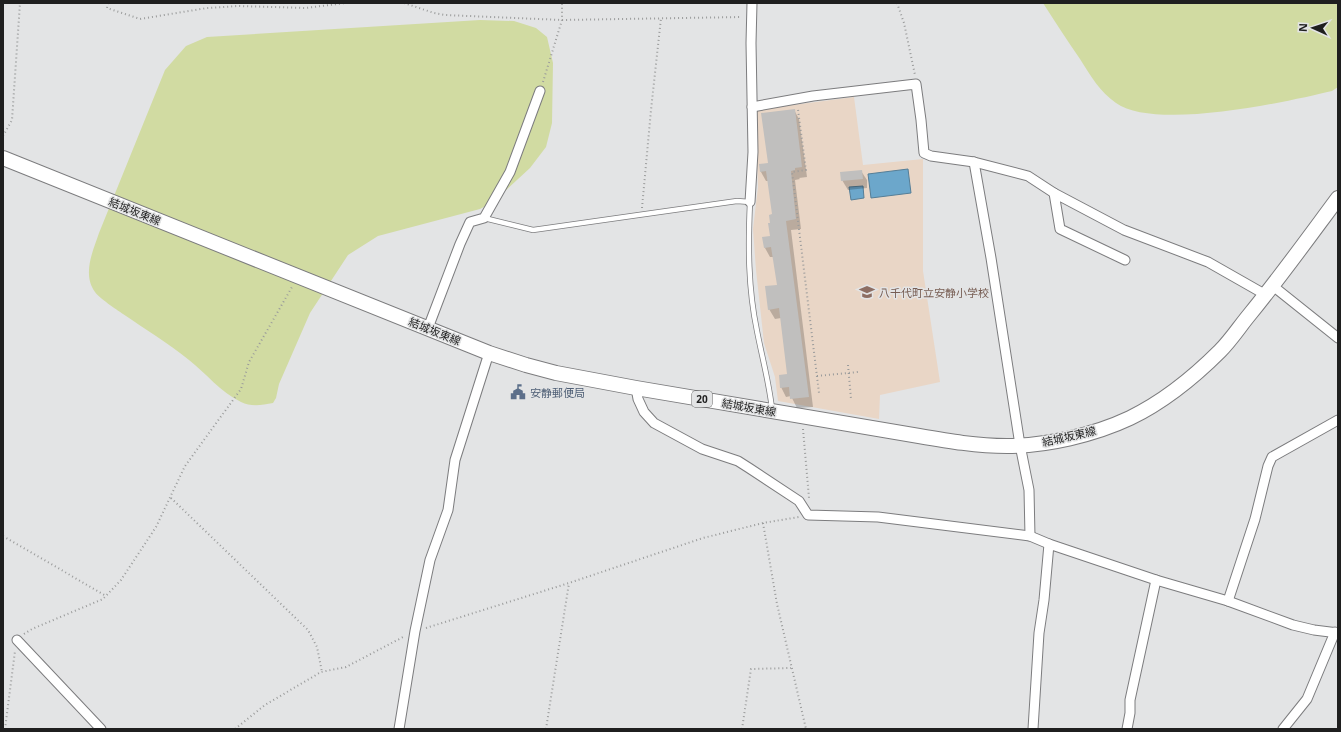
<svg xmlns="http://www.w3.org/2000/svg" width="1341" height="732" font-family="'Noto Sans','Noto Sans JP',sans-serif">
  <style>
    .education { fill: #e9d6c6 }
    .green { fill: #d1dba2 }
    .water { fill: #6ca7cb; stroke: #557e97 }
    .shadow { fill: #0003 }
    .building { fill: #c0bfbe }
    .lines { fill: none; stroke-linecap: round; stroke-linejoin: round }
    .service-casing { stroke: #7c7c7e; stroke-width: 6 }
    .minor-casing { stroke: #7c7c7e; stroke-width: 11 }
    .primary-casing { stroke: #7c7c7e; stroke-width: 16 }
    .path { stroke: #9a9b9b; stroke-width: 2; stroke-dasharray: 1 3; stroke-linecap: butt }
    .service { stroke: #fff; stroke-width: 4.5 }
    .minor { stroke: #fff; stroke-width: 9 }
    .primary { stroke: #fff; stroke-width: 14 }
    .labels { text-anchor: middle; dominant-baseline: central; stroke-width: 3; stroke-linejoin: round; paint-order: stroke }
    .shield { fill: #e3e4e5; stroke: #5a5a5a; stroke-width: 1 }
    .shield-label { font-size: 10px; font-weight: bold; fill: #1f1f1f }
    .street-label { font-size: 11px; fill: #1f1f1f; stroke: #e3e4e5 }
    .education-label { font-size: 11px; fill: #785e54; stroke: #e3e4e5; text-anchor: start }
    .service-label { font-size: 11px; fill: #4e5e75; stroke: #e3e4e5; text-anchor: start }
  </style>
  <rect width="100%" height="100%" fill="#e3e4e5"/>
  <polygon class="education" points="854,97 863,165 923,159 923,271 940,382 880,395 879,419 778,401 775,377 764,343 756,270 753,229 758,187 755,110"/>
  <g class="green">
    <path d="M1043 3H1338V87L1332 91C1286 102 1155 131 1116 103 1100 92 1090 75 1080 59 1067 40 1055 22 1043 3Z"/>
    <path d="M480 20 514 21 536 28 547 37 553 63 552 123 546 147 530 168 493 202 480 209 378 236 348 255 310 313 279 384 276 398 273 403C262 405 251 407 241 402 220 392 206 373 189 360 168 343 145 329 123 314 116 309 99 298 95 292 82 274 93 251 99 233L165 70 186 46 207 37Z"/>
  </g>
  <g class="water">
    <polygon points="908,169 911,193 871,198 868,174"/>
    <polygon points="863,186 864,198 851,200 849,187"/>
  </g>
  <g class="shadow">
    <polygon points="794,110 799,119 807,177 799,178 800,179 795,180 801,229 791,230 813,407 797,408 791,396 786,397 781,387 788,374 781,318 775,319 769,309 778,286 774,257 770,257 765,248 771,237 771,223 773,215 769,181 766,181 761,172 760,165 769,164"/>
    <polygon points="861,171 867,180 867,188 848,190 842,180"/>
  </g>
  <g class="building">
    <polygon points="795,109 802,167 795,168 795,170 791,171 796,219 786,221 809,397 790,399 789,387 780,388 779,375 787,374 779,308 768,310 765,286 777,285 771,247 764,248 762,237 770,236 768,223 770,223 769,215 772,214 766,171 760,172 759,164 768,163 761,113"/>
    <polygon points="862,170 863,179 841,181 840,172"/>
  </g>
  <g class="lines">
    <g class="service-casing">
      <path id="service" d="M484 218 533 230 737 201 750 202C748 246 748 288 757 331 762 357 769 382 772 409"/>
    </g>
    <g class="minor-casing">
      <g id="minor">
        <polyline points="752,107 813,96 916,84 921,120 924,153 931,156 974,162 1028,176 1054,193"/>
        <polyline points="974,162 991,258 1020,445 1029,490 1030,536"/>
        <polyline points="750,202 753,152 751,43 752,3"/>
        <polyline points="1125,260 1060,229 1054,193 1124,230 1208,262 1266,295"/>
        <polyline points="1273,286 1338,338"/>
        <polyline points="428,328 460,244 470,222 484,218 510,172 540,91"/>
        <polyline points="636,388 638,399 644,412 654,423 702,449 738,461 749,468 799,501 808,515 878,517 1030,536 1049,544"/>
        <polyline points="1156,580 1228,601 1293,625 1314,630 1338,633"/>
        <polyline points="1228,601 1255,519 1268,466 1272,457 1338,420"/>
        <polyline points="17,640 101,729"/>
        <polyline points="399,729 415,631 430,560 448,510 455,460 489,353"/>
        <polyline points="1033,729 1039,633 1044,600 1049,544 1156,580 1130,700 1130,713 1127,729"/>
        <polyline points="1283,729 1307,699 1335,632"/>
      </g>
    </g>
    <g class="primary-casing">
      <path id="primary" d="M3 158 489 353 526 365 556 373 636 388 919 436C948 441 977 446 1007 446 1046 446 1094 435 1130 418 1163 402 1194 377 1220 351 1231 340 1240 326 1250 314 1281 276 1309 237 1338 198"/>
    </g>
    <g class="path">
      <polyline points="108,3 107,8 140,19 207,8 238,6 306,8 345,3"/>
      <polyline points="404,3 434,13 445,15 562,20 742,17"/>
      <polyline points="897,3 904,23 915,75"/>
      <polyline points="543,82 562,20 562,3"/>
      <polyline points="798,110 806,170 792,172 819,393"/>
      <polyline points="3,136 12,120 20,3"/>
      <polyline points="642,208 651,110 661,18"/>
      <polyline points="848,365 851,399"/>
      <polyline points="817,376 858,372"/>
      <polyline points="803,429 809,498"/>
      <polyline points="171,498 308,630 317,647 322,672"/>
      <polyline points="763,523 777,604 806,729"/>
      <polyline points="3,536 106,596"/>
      <polyline points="426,628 569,583 703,538 763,523 799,517"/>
      <polyline points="24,634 32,629 103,599 121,580 156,527 185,466 241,389 249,362 292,287"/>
      <polyline points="5,729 15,651"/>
      <polyline points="235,729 265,705 321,672 346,667 405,636"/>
      <polyline points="546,729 569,583"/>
      <polyline points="742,729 751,669 791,668"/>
    </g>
    <use href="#service" class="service"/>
    <use href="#minor" class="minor"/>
    <use href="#primary" class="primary"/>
  </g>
  <defs>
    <g id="school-bare" transform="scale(1.2)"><path d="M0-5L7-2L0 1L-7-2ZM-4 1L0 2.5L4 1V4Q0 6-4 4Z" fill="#8d6e63" stroke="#e3e4e5" stroke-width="2.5" paint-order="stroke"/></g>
    <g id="civic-bare" transform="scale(1.2)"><path d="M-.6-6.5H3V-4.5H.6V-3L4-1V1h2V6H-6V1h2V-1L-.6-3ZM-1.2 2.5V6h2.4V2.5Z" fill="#5c6f8a" stroke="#e3e4e5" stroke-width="2.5" paint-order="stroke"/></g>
  </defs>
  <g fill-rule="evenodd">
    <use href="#school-bare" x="867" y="292"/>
    <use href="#civic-bare" x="518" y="392"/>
  </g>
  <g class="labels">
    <rect class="shield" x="692" y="391" width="20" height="16" rx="3"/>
    <g class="shield-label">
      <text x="702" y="399">20</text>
    </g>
    <g class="street-label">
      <text transform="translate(135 211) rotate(22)">結城坂東線</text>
      <text transform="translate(435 331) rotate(22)">結城坂東線</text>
      <text transform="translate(749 407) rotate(10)">結城坂東線</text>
      <text transform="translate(1069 436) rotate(-13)">結城坂東線</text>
    </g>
    <g class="education-label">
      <text x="879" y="292">八千代町立安静小学校</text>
    </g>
    <g class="service-label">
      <text x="530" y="392">安静郵便局</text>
    </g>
  </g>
  <rect width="1341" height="732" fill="none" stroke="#1f1f1f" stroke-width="8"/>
  <g transform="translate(1313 28) rotate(273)" stroke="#e3e4e5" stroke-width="3" paint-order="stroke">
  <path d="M0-3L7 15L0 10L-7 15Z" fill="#1f1f1f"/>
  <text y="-6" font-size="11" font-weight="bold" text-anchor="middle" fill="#1f1f1f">N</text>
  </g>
</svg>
